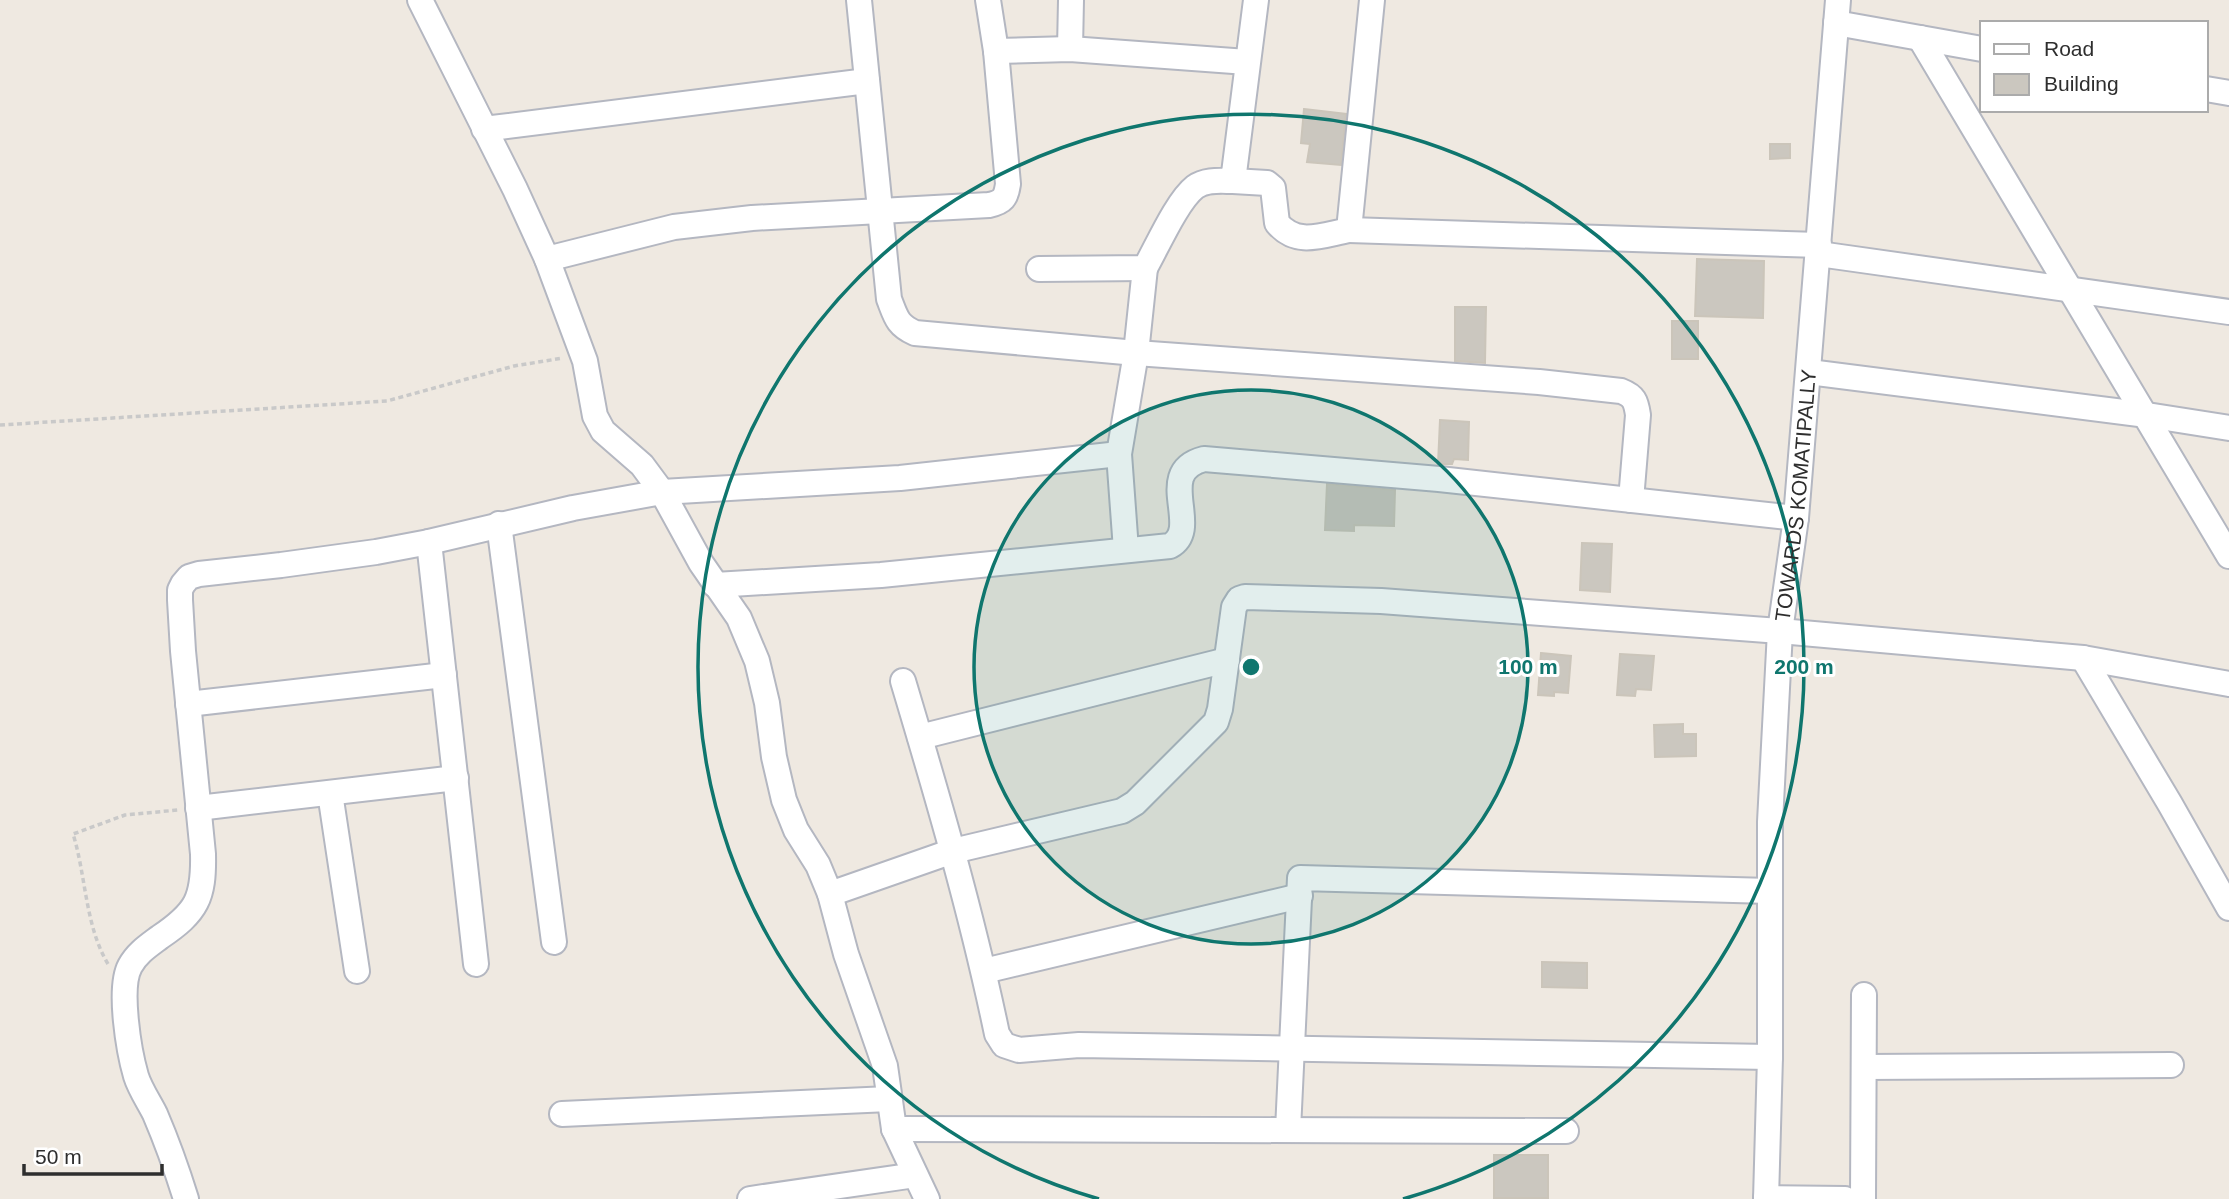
<svg xmlns="http://www.w3.org/2000/svg" width="2229" height="1199" font-family="Helvetica,sans-serif">
  <style>
    .building { fill: #cbc7bf; stroke: #cbc5ba; stroke-width: 2 }
    .lines { fill: none; stroke-linecap: round; stroke-linejoin: round }
    .minor-casing { stroke: #b4b7c1; stroke-width: 28 }
    .path { stroke: #c9c9c9; stroke-width: 3.5; stroke-dasharray: 5 3.5; stroke-linecap: butt }
    .minor { stroke: #fff; stroke-width: 24 }
    .ring { fill: none; stroke: #0f766e; stroke-width: 3.5 }
    .labels { text-anchor: middle; dominant-baseline: central; stroke-width: 6; stroke-linejoin: round; paint-order: stroke }
    .street-label { font-size: 21px; fill: #2e2e2e; stroke: #fff }
    .centre { fill: #0f766e; stroke: #fff; stroke-width: 3.5 }
    .ring-label { font-size: 21px; text-anchor: middle; font-weight: bold; fill: #0f766e; stroke: #fff; stroke-width: 6; stroke-linejoin: round; paint-order: stroke }
  </style>
  <rect width="100%" height="100%" fill="#efe9e1"/>
  <g class="building">
    <polygon points="1304,109 1346,114 1341,165 1307,162 1310,144 1301,143"/>
    <polygon points="1770,144 1790,144 1790,158 1770,159"/>
    <polygon points="1697,259 1764,261 1763,318 1695,316"/>
    <polygon points="1455,307 1486,307 1485,363 1455,361"/>
    <rect x="1672" y="321" width="26" height="38"/>
    <polygon points="1440,420 1469,422 1468,460 1454,459 1452,464 1438,464"/>
    <polygon points="1327,484 1395,490 1394,526 1354,525 1354,531 1325,530"/>
    <polygon points="1582,543 1612,544 1610,592 1580,590"/>
    <polygon points="1541,653 1571,656 1568,693 1554,692 1554,696 1538,695"/>
    <polygon points="1620,654 1654,656 1651,690 1636,689 1635,696 1617,695"/>
    <polygon points="1683,724 1683,734 1696,734 1696,756 1655,757 1654,725"/>
    <polygon points="1542,962 1587,963 1587,988 1542,987"/>
    <rect x="1494" y="1155" width="54" height="43"/>
  </g>
  <g class="lines">
    <g class="minor-casing">
      <g id="minor">
        <polyline points="420,0 515,189 547,259 585,361 595,416 603,431 642,465 662,492 701,563 739,618 757,661 767,703 774,757 784,800 796,830 818,865 830,894 846,954 885,1066 894,1129 927,1199"/>
        <path d="M859 0 889 299C896 317 897 325 915 333L1136 353 1539 382 1621 391C1634 396 1636 401 1638 415L1631 500"/>
        <polyline points="1836,23 1982,49"/>
        <polyline points="1920,38 2229,556"/>
        <polyline points="1070,49 1071,0"/>
        <polyline points="996,51 1070,49 1247,62"/>
        <polyline points="2206,89 2229,93"/>
        <polyline points="484,129 867,81"/>
        <path d="M1233 181 1267 183 1273 188 1277 223C1297 247 1322 235 1349 230L1372 0"/>
        <polyline points="1349,230 1819,245"/>
        <polyline points="1819,254 2229,312"/>
        <path d="M547 259 674 227 752 218 989 205C1003 202 1006 198 1008 184L996 51 988 0"/>
        <path d="M1039 269 1145 268C1157 247 1177 201 1195 187 1206 179 1221 181 1233 181L1256 0"/>
        <polyline points="1809,372 2147,415 2229,428"/>
        <polyline points="499,524 554,942"/>
        <polyline points="429,542 476,964"/>
        <polyline points="1126,550 1119,454 1136,353 1145,268"/>
        <path d="M715 585 881 575 1170 546C1203 528 1153 472 1204 459L1439 479 1796 518"/>
        <polyline points="2083,658 2170,804 2229,908"/>
        <path d="M903 681C938 798 972 914 997 1034L1004 1045 1019 1050 1079 1045 1770 1057"/>
        <polyline points="188,704 444,675"/>
        <polyline points="920,737 1227,660"/>
        <polyline points="330,793 357,971"/>
        <polyline points="198,808 456,778"/>
        <polyline points="830,894 953,851 1122,811 1135,803 1216,722 1220,709 1234,607 1239,599 1245,597 1381,601 1780,631 2083,658 2229,684"/>
        <polyline points="984,971 1300,896"/>
        <polyline points="1864,1067 2171,1065"/>
        <polyline points="562,1114 889,1099"/>
        <polyline points="894,1129 1566,1131"/>
        <polyline points="1288,1130 1300,878 1770,891"/>
        <polyline points="1766,1198 1845,1199"/>
        <path d="M186 1199C177 1170 167 1142 155 1114 149 1102 140 1089 136 1076 129 1052 118 988 130 966 137 953 148 946 160 937 197 912 204 898 203 854L183 651 180 600V590L183 584 189 577 199 574 281 565 376 552 429 542 573 508 662 492 900 478 1119 454"/>
        <polyline points="750,1199 915,1175"/>
        <path id="s1" d="M1766 1199 1770 1057V822L1780 631 1796 518 1838 0"/>
        <polyline points="1863,1199 1864,995"/>
      </g>
    </g>
    <g class="path">
      <polyline points="0,425 387,401 514,366 563,358"/>
      <path d="M108 964C85 926 86 875 73 834L125 815 178 810"/>
    </g>
    <use href="#minor" class="minor"/>
  </g>
  <circle cx="1251" cy="667" r="277" fill="#0f766e" fill-opacity=".12"/>
  <g class="ring">
    <circle cx="1251" cy="667" r="277"/>
    <path d="M1099 1199A553 553 0 1 1 1403 1199"/>
  </g>
  <g class="labels">
    <g class="street-label">
      <text stroke="none"><textPath href="#s1" startOffset="705">TOWARDS KOMATIPALLY</textPath></text>
    </g>
  </g>
  <circle cx="1251" cy="667" r="10" class="centre"/>
  <g class="ring-label">
    <text x="1528" y="674">100 m</text>
    <text x="1804" y="674">200 m</text>
  </g>
  <rect x="1980" y="21" width="228" height="91" fill="#ffffff" stroke="#ababab" stroke-width="2"/>
  <rect x="1994" y="44" width="35" height="10" fill="#ffffff" stroke="#ababab" stroke-width="2"/>
  <text x="2044" y="56" font-size="21" fill="#2e2e2e">Road</text>
  <rect x="1994" y="74" width="35" height="21" fill="#cbc7bf" stroke="#ababab" stroke-width="2"/>
  <text x="2044" y="91" font-size="21" fill="#2e2e2e">Building</text>
  <path d="M24 1164v10h138v-10" fill="none" stroke="#2e2e2e" stroke-width="3.5"/>
  <text x="35" y="1164" font-size="21" fill="#2e2e2e" stroke="#ffffff" stroke-width="5" paint-order="stroke">50 m</text>
</svg>
